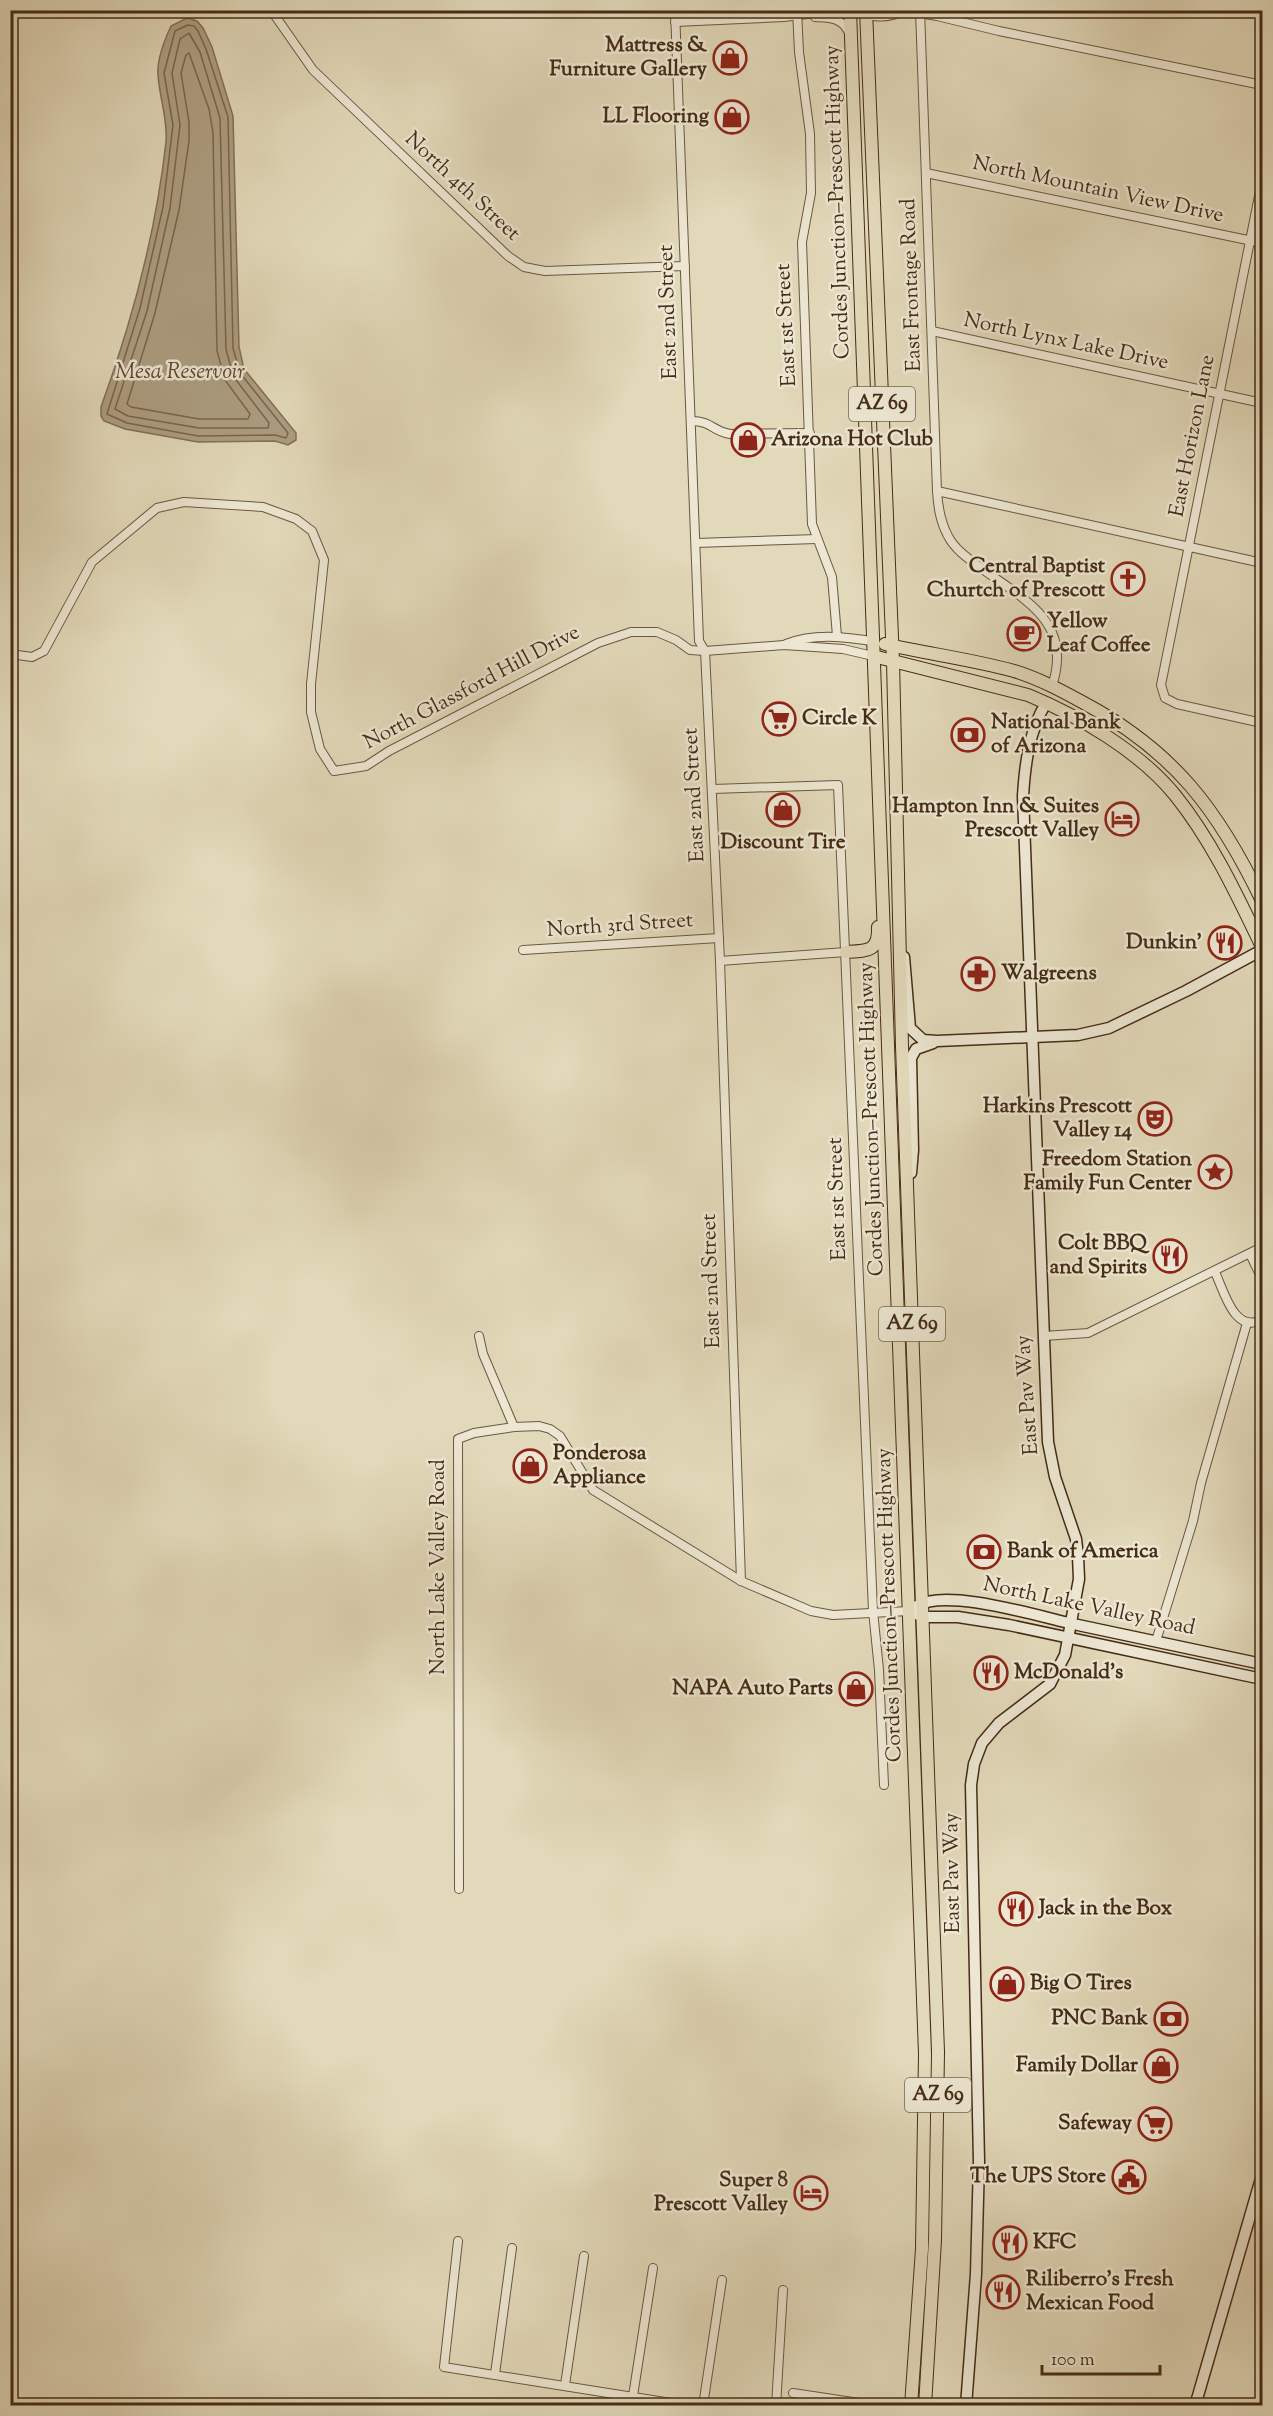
<svg xmlns="http://www.w3.org/2000/svg" width="1273" height="2416" font-family="'Sorts Mill Goudy',serif">
  <style>
    .water { fill: #ad9e82; stroke: #837057; stroke-width: 1.5 }
    .lines { fill: none; stroke-linecap: round; stroke-linejoin: round }
    .shore { stroke: #79654c; stroke-width: 1.5 }
    .street-casing { stroke: #6c573f; stroke-width: 10 }
    .secondary-casing { stroke: #452c16; stroke-width: 13 }
    .primary-casing { stroke: #452c16; stroke-width: 14 }
    .street { stroke: #ece6d2; stroke-width: 8 }
    .secondary { stroke: #ece6d2; stroke-width: 10 }
    .primary { stroke: #e2d9ba; stroke-width: 12 }
    .labels { text-anchor: middle; dominant-baseline: central; stroke-width: 5; stroke-linejoin: round; paint-order: stroke }
    .shield { fill: #ece6d2; stroke: #77644e; stroke-width: 1.5 }
    .shield-label { font-size: 20px; font-weight: bold; fill: #452c16 }
    .poi-label { font-size: 21px; font-weight: bold; fill: #452c16; stroke: #ece6d2; text-anchor: end }
    .street-label { font-size: 21px; fill: #452c16; stroke: #ece6d2 }
    .water-label { font-size: 22px; font-style: italic; fill: #5f4831; stroke: #ece6d2 }
  </style>
  <rect width="100%" height="100%" fill="#e2d9ba"/>
  <filter id="stains"><feTurbulence type="fractalNoise" baseFrequency=".00333" numOctaves="4"/><feColorMatrix values="0 0 0 0 .2 0 0 0 0 .09 0 0 0 0 .02 0 0 0 .5 -.17"/></filter>
  <radialGradient id="worn" r=".72"><stop offset=".6" stop-color="#630" stop-opacity="0"/><stop offset="1" stop-color="#630" stop-opacity=".3"/></radialGradient>
  <path class="water" d="M187 18 197 21 203 28 212 47 233 116 239 347 244 369 296 433V440L288 445 275 441 198 442 125 429 104 421 101 416V407C132 322 156 232 166 142 168 118 159 97 158 74 157 60 165 39 171 26Z"/>
  <g class="lines">
    <g class="shore">
      <polygon points="188,25 194,26 198,31 206,49 228,117 233,348 240,373 288,433 286,438 275,435 198,436 127,423 107,414 140,308 163,207 173,125 164,73 175,31"/>
      <polygon points="189,33 200,52 220,118 226,349 233,376 269,423 268,428 199,428 128,416 115,409 147,311 170,208 180,125 172,73 180,39"/>
      <polygon points="189,53 209,109 213,133 217,351 225,380 250,414 248,419 199,419 131,407 127,404 155,313 179,210 189,141 189,122 181,73 186,55"/>
    </g>
    <g class="street-casing">
      <g id="street">
        <polyline points="271,10 313,70 508,256 524,267 545,271 685,266"/>
        <polyline points="675,10 699,641 705,651 720,961 741,1581"/>
        <polyline points="797,10 799,52 810,134 811,193 802,242 812,524 832,577 837,636"/>
        <path d="M855 10C870 18 888 19 903 11"/>
        <polyline points="901,10 937,16 999,31 1262,85"/>
        <path d="M920 10 937 491C938 507 940 521 948 536 954 548 966 557 977 565 1022 599 1074 620 1052 686"/>
        <path d="M815 17C829 18 841 17 848 31"/>
        <polyline points="675,22 784,17 837,10"/>
        <polyline points="926,173 1262,243"/>
        <polyline points="1262,181 1161,685 1165,698 1177,704 1262,723"/>
        <polyline points="932,331 1262,403"/>
        <path d="M691 421C713 421 711 431 730 434L810 433"/>
        <polyline points="937,491 1262,563"/>
        <polyline points="696,543 817,539"/>
        <path d="M786 644C815 633 842 637 872 641"/>
        <polyline points="10,654 32,657 44,651 92,562 157,508 184,502 263,507 296,519 312,531 324,560 311,684 311,712 320,749 334,771 366,766 389,751 598,643 631,632 657,632 676,640 690,650 705,651 784,645 843,649 873,656"/>
        <polyline points="713,789 838,785 873,1611 879,1670 884,1785"/>
        <polyline points="523,950 719,938"/>
        <polyline points="720,961 846,952"/>
        <polyline points="1250,1254 1262,1279"/>
        <path d="M1215 1272C1224 1291 1234 1334 1262 1320"/>
        <polyline points="479,1336 483,1354 514,1427"/>
        <polyline points="1044,1336 1088,1333 1262,1247"/>
        <polyline points="1156,1641 1193,1521 1201,1483 1247,1323"/>
        <polyline points="459,1889 458,1439 474,1433 514,1427 539,1426 550,1429 560,1436 593,1490 741,1581 811,1611 833,1615 909,1611"/>
        <polyline points="458,2241 444,2367 690,2406"/>
        <polyline points="495,2374 512,2248"/>
        <polyline points="565,2385 584,2256"/>
        <polyline points="793,2393 879,2406"/>
        <polyline points="633,2396 653,2268"/>
        <polyline points="703,2406 722,2280"/>
        <polyline points="776,2406 783,2290"/>
      </g>
    </g>
    <g class="secondary-casing">
      <g id="secondary">
        <polyline points="904,957 910,1028 923,1040 937,1041 1078,1035 1109,1028 1186,991 1262,950"/>
        <polyline points="911,1173 913,1150 911,1058 916,1049 933,1043"/>
        <path d="M917 1606C947 1587 1043 1618 1078 1625 1140 1638 1201 1651 1262 1664"/>
        <polyline points="916,1614 923,1617 958,1617 1009,1625 1262,1679"/>
        <path d="M966 2406 976 2274 979 2161 971 1785 974 1764 982 1743 999 1723 1050 1684 1065 1655 1079 1579 1078 1556 1076 1539 1055 1477 1048 1442 1023 796C1025 764 1029 731 1046 703"/>
        <polyline points="1195,2406 1262,2175"/>
      </g>
    </g>
    <g class="primary-casing">
      <g id="primary">
        <polyline points="850,10 925,2054 922,2249 911,2406"/>
        <polyline points="866,10 893,661 902,1046 938,2052 935,2240 925,2406"/>
        <path d="M885 644C928 654 971 659 1014 671 1038 678 1062 691 1084 703 1174 751 1219 811 1262 901"/>
        <path d="M873 656 1028 695C1079 716 1140 752 1175 795 1212 841 1237 895 1262 947"/>
        <path d="M846 952C867 951 879 952 878 927"/>
      </g>
    </g>
    <use href="#street" class="street"/>
    <use href="#secondary" class="secondary"/>
    <use href="#primary" class="primary"/>
  </g>
  <defs>
    <g id="shop-ring" transform="scale(1.725)"><circle r="9.5" fill="#ece6d2" stroke="#8f2418" stroke-width="1.5"/><path d="M-5-2.5h2.3a2.7 3.5 0 0 1 5.4 0H5L5.5 6h-11ZM-1.5-2.5h3a1.5 2.3 0 0 0-3 0Z" fill="#8f2418"/></g>
    <g id="church-ring" transform="scale(1.725)"><circle r="9.5" fill="#ece6d2" stroke="#8f2418" stroke-width="1.5"/><path d="M-1.2-6h2.4v3.5h3.3v2.4h-3.3V6h-2.4V-.1h-3.3v-2.4h3.3Z" fill="#8f2418"/></g>
    <g id="cafe-ring" transform="scale(1.725)"><circle r="9.5" fill="#ece6d2" stroke="#8f2418" stroke-width="1.5"/><path d="M-5.5-4.5H6V0H3Q3 3.5 0 3.5H-2.5Q-5.5 3.5-5.5 0ZM3-3.2v2h1.7v-2ZM-6 4.5H4V6H-6Z" fill="#8f2418"/></g>
    <g id="supermarket-ring" transform="scale(1.725)"><circle r="9.5" fill="#ece6d2" stroke="#8f2418" stroke-width="1.5"/><path d="M-6-5.5h2.5l.6 2H6L4.5 2H-2.5L-4.4-4H-6ZM-1.5 3.2a1.3 1.3 0 1 0 .1 0ZM3 3.2a1.3 1.3 0 1 0 .1 0Z" fill="#8f2418"/></g>
    <g id="bank-ring" transform="scale(1.725)"><circle r="9.5" fill="#ece6d2" stroke="#8f2418" stroke-width="1.5"/><path d="M-6-4H6V4H-6ZM0-2.3a2.3 2.3 0 1 0 0 4.6a2.3 2.3 0 1 0 0-4.6Z" fill="#8f2418"/></g>
    <g id="hotel-ring" transform="scale(1.725)"><circle r="9.5" fill="#ece6d2" stroke="#8f2418" stroke-width="1.5"/><path d="M-6-4.5h1.5V1H6V5H4.5V3h-9V5H-6ZM-4 0a1.8 1.8 0 1 1 3.6 0ZM.5 0V-2.5h3Q6-2.5 6 0Z" fill="#8f2418"/></g>
    <g id="restaurant-ring" transform="scale(1.725)"><circle r="9.5" fill="#ece6d2" stroke="#8f2418" stroke-width="1.5"/><path d="M-5-6h1v4h1v-4h1v4h1v-4h1v5L-1.5 .5V6h-2V.5L-5-1ZM5-6V6H3V1.5H1.5Q1.5-4 5-6Z" fill="#8f2418"/></g>
    <g id="pharmacy-ring" transform="scale(1.725)"><circle r="9.5" fill="#ece6d2" stroke="#8f2418" stroke-width="1.5"/><path d="M-2-6h4v4h4v4h-4v4h-4v-4h-4v-4h4Z" fill="#8f2418"/></g>
    <g id="theatre-ring" transform="scale(1.725)"><circle r="9.5" fill="#ece6d2" stroke="#8f2418" stroke-width="1.5"/><path d="M-5-5.5Q0-4 5-5.5V0Q5 5 0 6Q-5 5-5 0ZM-3.3-2.5H-1v1.5H-3.3ZM1-2.5H3.3v1.5H1ZM-2.8 1Q0 5.5 2.8 1Z" fill="#8f2418"/></g>
    <g id="sight-ring" transform="scale(1.725)"><circle r="9.5" fill="#ece6d2" stroke="#8f2418" stroke-width="1.5"/><path d="M0-6L1.8-2.2L6-1.7L2.9 1.2L3.7 5.4L0 3.3L-3.7 5.4L-2.9 1.2L-6-1.7L-1.8-2.2Z" fill="#8f2418"/></g>
    <g id="civic-ring" transform="scale(1.725)"><circle r="9.5" fill="#ece6d2" stroke="#8f2418" stroke-width="1.5"/><path d="M-.6-6.5H3V-4.5H.6V-3L4-1V1h2V6H-6V1h2V-1L-.6-3ZM-1.2 2.5V6h2.4V2.5Z" fill="#8f2418"/></g>
  </defs>
  <g fill-rule="evenodd">
    <use href="#shop-ring" x="730" y="58"/>
    <use href="#shop-ring" x="732" y="117"/>
    <use href="#shop-ring" x="748" y="440"/>
    <use href="#church-ring" x="1128" y="579"/>
    <use href="#cafe-ring" x="1024" y="634"/>
    <use href="#supermarket-ring" x="779" y="719"/>
    <use href="#bank-ring" x="968" y="735"/>
    <use href="#shop-ring" x="783" y="810"/>
    <use href="#hotel-ring" x="1122" y="819"/>
    <use href="#restaurant-ring" x="1225" y="943"/>
    <use href="#pharmacy-ring" x="978" y="974"/>
    <use href="#theatre-ring" x="1155" y="1119"/>
    <use href="#sight-ring" x="1215" y="1172"/>
    <use href="#restaurant-ring" x="1170" y="1256"/>
    <use href="#shop-ring" x="530" y="1466"/>
    <use href="#bank-ring" x="984" y="1552"/>
    <use href="#restaurant-ring" x="991" y="1673"/>
    <use href="#shop-ring" x="856" y="1689"/>
    <use href="#restaurant-ring" x="1016" y="1909"/>
    <use href="#shop-ring" x="1007" y="1984"/>
    <use href="#bank-ring" x="1171" y="2019"/>
    <use href="#shop-ring" x="1161" y="2066"/>
    <use href="#supermarket-ring" x="1155" y="2124"/>
    <use href="#civic-ring" x="1129" y="2177"/>
    <use href="#hotel-ring" x="811" y="2193"/>
    <use href="#restaurant-ring" x="1010" y="2243"/>
    <use href="#restaurant-ring" x="1003" y="2292"/>
  </g>
  <g class="labels">
    <g class="shield">
      <rect x="849" y="387" width="66" height="34" rx="4.5"/>
      <rect x="879" y="1307" width="66" height="34" rx="4.5"/>
      <rect x="905" y="2078" width="66" height="34" rx="4.5"/>
    </g>
    <g class="shield-label">
      <text x="882" y="404">AZ 69</text>
      <text x="912" y="1324">AZ 69</text>
      <text x="938" y="2095">AZ 69</text>
    </g>
    <g class="poi-label">
      <text x="707" y="46">Mattress &amp;<tspan x="707" dy="24">Furniture Gallery</tspan></text>
      <text x="709" y="117">LL Flooring</text>
      <text x="771" y="440" text-anchor="start">Arizona Hot Club</text>
      <text x="1105" y="567">Central Baptist<tspan x="1105" dy="24">Churtch of Prescott</tspan></text>
      <text x="1047" y="622" text-anchor="start">Yellow<tspan x="1047" dy="24">Leaf Coffee</tspan></text>
      <text x="802" y="719" text-anchor="start">Circle K</text>
      <text x="991" y="723" text-anchor="start">National Bank<tspan x="991" dy="24">of Arizona</tspan></text>
      <text x="1099" y="807">Hampton Inn &amp; Suites<tspan x="1099" dy="24">Prescott Valley</tspan></text>
      <text x="783" y="843" text-anchor="middle">Discount Tire</text>
      <text x="1202" y="943">Dunkin'</text>
      <text x="1001" y="974" text-anchor="start">Walgreens</text>
      <text x="1132" y="1107">Harkins Prescott<tspan x="1132" dy="24">Valley 14</tspan></text>
      <text x="1192" y="1160">Freedom Station<tspan x="1192" dy="24">Family Fun Center</tspan></text>
      <text x="1147" y="1244">Colt BBQ<tspan x="1147" dy="24">and Spirits</tspan></text>
      <text x="553" y="1454" text-anchor="start">Ponderosa<tspan x="553" dy="24">Appliance</tspan></text>
      <text x="1007" y="1552" text-anchor="start">Bank of America</text>
      <text x="1014" y="1673" text-anchor="start">McDonald's</text>
      <text x="833" y="1689">NAPA Auto Parts</text>
      <text x="1039" y="1909" text-anchor="start">Jack in the Box</text>
      <text x="1030" y="1984" text-anchor="start">Big O Tires</text>
      <text x="1148" y="2019">PNC Bank</text>
      <text x="1138" y="2066">Family Dollar</text>
      <text x="1132" y="2124">Safeway</text>
      <text x="1106" y="2177">The UPS Store</text>
      <text x="788" y="2181">Super 8<tspan x="788" dy="24">Prescott Valley</tspan></text>
      <text x="1033" y="2243" text-anchor="start">KFC</text>
      <text x="1026" y="2280" text-anchor="start">Riliberro’s Fresh<tspan x="1026" dy="24">Mexican Food</tspan></text>
    </g>
    <g class="street-label">
      <text transform="translate(462 187) rotate(43)">North 4th Street</text>
      <text transform="translate(1098 190) rotate(12)">North Mountain View Drive</text>
      <text transform="translate(838 202) rotate(-92)">Cordes Junction–Prescott Highway</text>
      <text transform="translate(912 285) rotate(-92)">East Frontage Road</text>
      <text transform="translate(669 312) rotate(-92)">East 2nd Street</text>
      <text transform="translate(787 325) rotate(-93)">East 1st Street</text>
      <text transform="translate(1066 342) rotate(12)">North Lynx Lake Drive</text>
      <text transform="translate(1193 436) rotate(-79)">East Horizon Lane</text>
      <text transform="translate(472 688) rotate(-28)">North Glassford Hill Drive</text>
      <text transform="translate(695 795) rotate(-93)">East 2nd Street</text>
      <text transform="translate(620 926) rotate(-4)">North 3rd Street</text>
      <text transform="translate(872 1119) rotate(-92)">Cordes Junction–Prescott Highway</text>
      <text transform="translate(838 1199) rotate(-92)">East 1st Street</text>
      <text transform="translate(712 1281) rotate(-92)">East 2nd Street</text>
      <text transform="translate(1028 1395) rotate(-94)">East Pav Way</text>
      <text transform="translate(439 1567) rotate(-90)">North Lake Valley Road</text>
      <text transform="translate(890 1605) rotate(-92)">Cordes Junction–Prescott Highway</text>
      <text transform="translate(1089 1607) rotate(12)">North Lake Valley Road</text>
      <text transform="translate(953 1873) rotate(-91)">East Pav Way</text>
    </g>
    <g class="water-label">
      <text x="180" y="373">Mesa Reservoir</text>
    </g>
  </g>
  <rect width="1273" height="2416" fill="none" stroke="#e2d9ba" stroke-width="36"/>
  <rect x="12" y="12" width="1249" height="2392" fill="none" stroke="#452c16" stroke-width="3"/>
  <rect x="18" y="18" width="1237" height="2380" fill="none" stroke="#452c16" stroke-width="1.5"/>
  <path d="M1042 2365v9h118v-9" fill="none" stroke="#452c16" stroke-width="3"/>
  <text x="1051" y="2365" font-size="18" fill="#452c16" stroke="#ece6d2" stroke-width="4.5" paint-order="stroke">100 m</text>
  <rect width="100%" height="100%" filter="url(#stains)"/>
  <rect width="100%" height="100%" fill="url(#worn)"/>
</svg>
